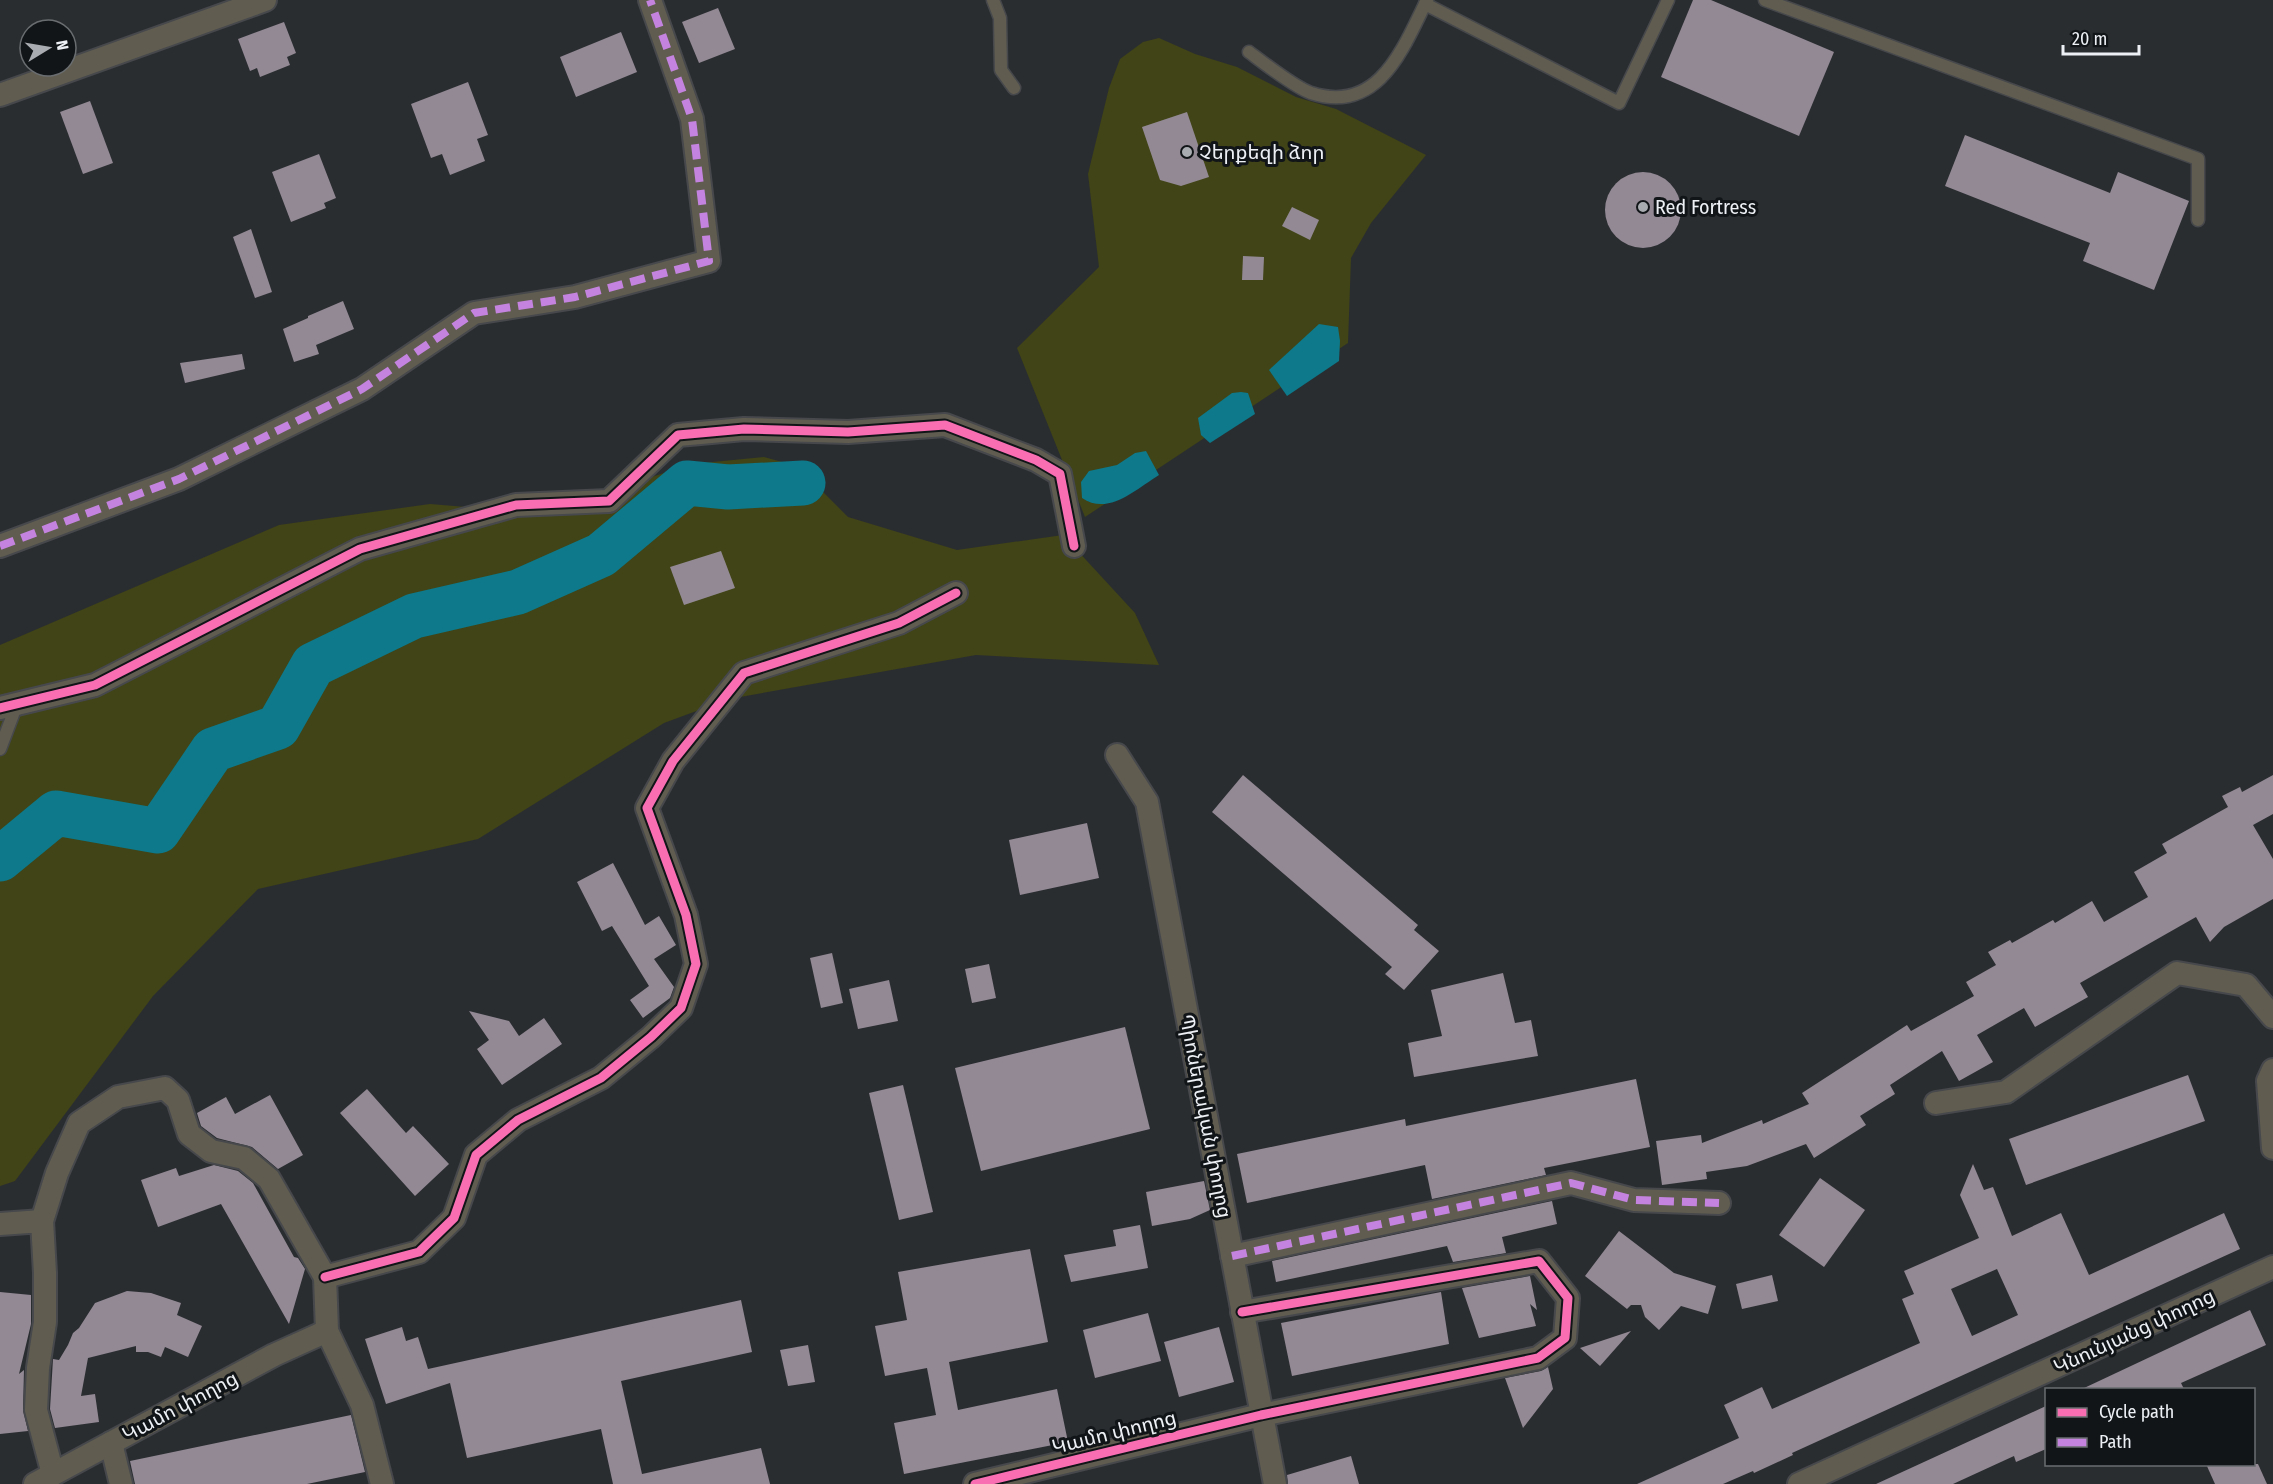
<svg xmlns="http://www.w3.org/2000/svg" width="2273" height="1484" font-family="'Fira Sans Condensed','Noto Sans Armenian',sans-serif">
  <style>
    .green { fill: #404416 }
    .water { fill: #0d798a }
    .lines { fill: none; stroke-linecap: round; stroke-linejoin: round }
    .river { stroke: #0d798a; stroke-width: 45 }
    .building { fill: #928995; fill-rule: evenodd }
    .lane-casing { stroke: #46484b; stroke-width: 15 }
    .street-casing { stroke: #46484b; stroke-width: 26 }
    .lane { stroke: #605d50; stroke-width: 12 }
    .street { stroke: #605d50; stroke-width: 22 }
    .quiet { stroke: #c483df; stroke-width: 8; stroke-dasharray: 15 8; stroke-linecap: butt }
    .cycleway-casing { stroke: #121518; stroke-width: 13 }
    .cycleway { stroke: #f96db3; stroke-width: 9 }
    .poi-dot { fill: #a9acb0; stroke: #121518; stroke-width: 2 }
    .labels { text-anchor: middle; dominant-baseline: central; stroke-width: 6; stroke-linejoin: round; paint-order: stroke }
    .poi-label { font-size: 20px; fill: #edf1f5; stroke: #121518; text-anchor: start }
    .street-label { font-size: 20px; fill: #edf1f5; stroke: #121518 }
  </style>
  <rect width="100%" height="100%" fill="#2a2d30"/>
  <g class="green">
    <polygon points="1159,38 1195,54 1237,67 1296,97 1336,109 1426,155 1371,223 1351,258 1348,343 1085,517 1017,348 1099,267 1088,174 1109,88 1120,59 1143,42"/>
    <polygon points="764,457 797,466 848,517 957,550 1063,535 1135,613 1159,665 976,655 729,699 664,723 478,839 258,889 153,996 15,1181 0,1186 0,645 279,525 430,504 539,513 692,464"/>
  </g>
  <g class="water">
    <polygon points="1319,324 1338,327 1340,341 1339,361 1287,396 1269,370"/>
    <polygon points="1241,392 1248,393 1255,414 1210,443 1201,435 1198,418 1232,393"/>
    <path d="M1146 451 1159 475C1135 490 1108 516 1082 498L1081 482 1089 471 1117 465 1135 453Z"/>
  </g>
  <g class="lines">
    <polyline class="river" points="0,859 56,813 158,831 213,750 278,727 313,665 414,616 518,592 601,555 687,483 728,487 803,483"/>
  </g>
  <g class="building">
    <polygon points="1693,0 1711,0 1834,52 1799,136 1661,77"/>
    <polygon points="718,8 735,49 699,63 682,22"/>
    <polygon points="284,22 296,53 287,57 290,65 260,77 257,68 250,71 238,39"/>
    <polygon points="621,32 637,72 576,97 560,57"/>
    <polygon points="468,82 488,135 477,139 485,161 450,175 442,154 431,158 411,104"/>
    <polygon points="90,101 113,163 83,174 60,112"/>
    <polygon points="1187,112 1209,177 1181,186 1160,180 1142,127"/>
    <polygon points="1965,135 2110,193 2118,172 2189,201 2154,290 2083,261 2090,243 1945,186"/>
    <polygon points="319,154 336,198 324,203 326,208 291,222 272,172"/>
    <circle cx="1643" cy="210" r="38"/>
    <polygon points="1292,207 1319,220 1310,240 1282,226"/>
    <polygon points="251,229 272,292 255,298 233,237"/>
    <polygon points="1243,256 1264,257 1263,280 1242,280"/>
    <polygon points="343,301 354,329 316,345 319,354 294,362 283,329 308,318 308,316"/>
    <polygon points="242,354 245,369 185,383 180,363"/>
    <polygon points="721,551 735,588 684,605 670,567"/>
    <polygon points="1243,775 1418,925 1414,930 1439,951 1404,990 1385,974 1392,967 1212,812"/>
    <polygon points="2273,775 2273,814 2253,825 2273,859 2273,899 2224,927 2210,942 2196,917 2080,983 2088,997 2035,1027 2024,1008 1977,1035 1993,1062 1959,1081 1942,1051 1890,1085 1895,1094 1860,1116 1866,1125 1814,1158 1806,1144 1747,1166 1706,1172 1707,1179 1662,1185 1656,1141 1701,1135 1702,1143 1762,1120 1763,1124 1809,1104 1802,1093 1907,1025 1911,1031 1974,996 1966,982 1996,965 1988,952 2010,940 2012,943 2053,920 2055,923 2092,901 2104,922 2148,897 2134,872 2167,853 2162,844 2228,807 2222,796 2240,787 2242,792"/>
    <polygon points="1087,823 1099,878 1020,895 1009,840"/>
    <polygon points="613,863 645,925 659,916 676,945 654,959 674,987 670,998 643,1018 630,1000 649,986 612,926 602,931 577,882"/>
    <polygon points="832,953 843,1003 821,1008 810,958"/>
    <polygon points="989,964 996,998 972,1003 965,969"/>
    <polygon points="1503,973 1515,1023 1531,1020 1538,1056 1414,1077 1408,1043 1442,1036 1431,990"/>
    <polygon points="889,980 898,1021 858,1029 849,989"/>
    <polygon points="469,1011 509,1021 519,1036 544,1018 562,1044 502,1085 477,1049 489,1040"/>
    <polygon points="1125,1027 1150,1129 981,1171 955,1068"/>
    <polygon points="2188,1075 2205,1121 2026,1185 2009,1139"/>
    <polygon points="1636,1079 1650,1147 1544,1168 1546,1175 1432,1199 1425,1165 1247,1203 1237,1154 1405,1119 1406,1126"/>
    <polygon points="903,1085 933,1212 899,1220 869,1093"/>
    <polygon points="367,1089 406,1133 413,1126 449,1164 415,1196 340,1113"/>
    <polygon points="270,1095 303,1155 278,1169 252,1147 217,1138 201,1126 197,1113 226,1097 235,1114"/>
    <path d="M1973 1164 1984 1190 1993 1187 2012 1236 2061 1213 2089 1275 2224 1213 2240 1249 1792 1453 1793 1455 1754 1473 1753 1471 1723 1484H1637L1739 1438 1724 1405 1762 1387 1772 1409 1920 1343 1902 1299 1914 1294 1904 1271 1979 1238 1960 1195ZM1997 1269 2018 1315 1972 1336 1951 1289Z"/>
    <polygon points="214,1165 238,1171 253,1183 294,1257 298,1258 305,1269 289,1324 221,1204 158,1227 141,1180 176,1168 179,1176"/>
    <polygon points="1820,1178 1865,1210 1824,1267 1779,1235"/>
    <polygon points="1204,1181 1210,1210 1190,1219 1152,1226 1146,1192"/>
    <polygon points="1552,1201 1557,1224 1502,1237 1506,1253 1453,1262 1447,1246 1276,1282 1272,1261"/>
    <polygon points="1140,1225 1148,1268 1071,1282 1064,1255 1116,1246 1113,1230"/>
    <polygon points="1619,1231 1674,1273 1716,1286 1708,1314 1681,1306 1659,1330 1645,1317 1641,1305 1631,1305 1627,1309 1585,1276"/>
    <polygon points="1030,1249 1048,1342 949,1362 958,1410 1057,1389 1068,1442 904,1474 894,1423 936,1415 927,1368 885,1376 875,1326 907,1320 898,1272"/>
    <polygon points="1772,1275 1778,1301 1742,1309 1736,1284"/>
    <polygon points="1530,1276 1537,1310 1530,1304 1536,1326 1479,1338 1462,1288"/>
    <polygon points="127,1291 151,1293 181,1303 177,1315 202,1326 188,1357 165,1347 161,1357 148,1352 136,1352 136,1346 88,1358 81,1396 95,1394 99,1422 55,1428 50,1409 53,1359 59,1360 68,1345 73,1333 79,1328 95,1303"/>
    <polygon points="0,1292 31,1295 31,1324 19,1374 24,1370 23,1410 28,1431 0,1434"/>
    <polygon points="1441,1292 1449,1344 1292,1376 1281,1323"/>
    <polygon points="741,1300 752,1352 621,1381 642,1474 761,1448 770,1484 613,1484 601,1429 467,1458 450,1383 386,1404 365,1339 402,1327 406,1341 418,1337 428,1369"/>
    <polygon points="2250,1310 2266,1345 2181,1383 2184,1389 2082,1389"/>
    <polygon points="1148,1313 1161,1361 1095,1378 1083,1330"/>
    <polygon points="1219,1327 1234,1382 1179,1397 1164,1342"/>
    <polygon points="1631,1331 1600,1366 1580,1348"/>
    <polygon points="808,1345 815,1382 788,1386 780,1350"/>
    <polygon points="1548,1367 1553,1389 1523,1428 1505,1378 1541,1371"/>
    <polygon points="2046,1406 2046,1449 2016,1462 2014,1456 1953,1484 1876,1484"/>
    <polygon points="351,1415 365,1472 307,1484 135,1484 130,1461"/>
    <polygon points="1351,1456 1359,1484 1288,1484 1287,1475"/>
    <polygon points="2206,1464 2258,1464 2267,1484 2215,1484"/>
  </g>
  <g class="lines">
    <g class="lane-casing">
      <g id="lane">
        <polyline points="993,0 1000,18 1001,70 1014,88"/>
        <polyline points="1765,0 2198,159 2198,220"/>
        <polyline points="1425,4 1619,103 1668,0"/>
        <path d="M1249 52C1264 63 1294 87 1311 93 1379 115 1403 48 1427 0"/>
        <polyline points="0,749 17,704"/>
      </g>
    </g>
    <g class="street-casing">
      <g id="street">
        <polyline points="0,95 265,0"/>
        <polyline points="0,546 179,479 362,389 474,313 575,297 709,261 692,119 650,0"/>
        <polyline points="0,708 95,685 360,549 516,505 609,501 678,435 744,429 848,432 945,425 1036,460 1060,474 1074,546"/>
        <polyline points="1117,755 1147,802 1275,1484"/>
        <polyline points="2273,1070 2268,1081 2273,1148"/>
        <polyline points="1936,1103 2006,1092 2177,973 2246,985 2273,1017"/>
        <polyline points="42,1221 57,1173 79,1123 118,1097 165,1088 178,1100 189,1134 211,1151 244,1158 269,1179 325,1277 327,1331 362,1405 382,1484"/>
        <polyline points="0,1224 42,1221 45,1273 45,1322 38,1368 36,1410 53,1474"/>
        <polyline points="1232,1256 1571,1183 1634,1200 1719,1203"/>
        <polyline points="325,1277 419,1252 454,1218 476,1155 518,1120 601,1078 651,1037 681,1008 696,964 686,915 647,808 673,761 744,673 899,623 956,593"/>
        <polyline points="111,1443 121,1484"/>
        <polyline points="35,1484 274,1355 327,1331"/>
        <polyline points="975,1484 1261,1415 1538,1358 1565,1338 1568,1298 1539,1261 1242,1312"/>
        <polyline points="1799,1484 2273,1267"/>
      </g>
    </g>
    <use href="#lane" class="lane"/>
    <use href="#street" class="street"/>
    <g class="quiet">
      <polyline points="0,546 179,479 362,389 474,313 575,297 709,261 692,119 650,0"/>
      <polyline points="1232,1256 1571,1183 1634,1200 1719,1203"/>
    </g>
    <g class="cycleway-casing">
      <g id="cycleway">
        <polyline points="0,708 95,685 360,549 516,505 609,501 678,435 744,429 848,432 945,425 1036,460 1060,474 1074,546"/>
        <polyline points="325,1277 419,1252 454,1218 476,1155 518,1120 601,1078 651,1037 681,1008 696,964 686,915 647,808 673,761 744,673 899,623 956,593"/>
        <polyline points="975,1484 1261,1415 1538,1358 1565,1338 1568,1298 1539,1261 1242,1312"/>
      </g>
    </g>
    <use href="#cycleway" class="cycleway"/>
  </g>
  <g class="poi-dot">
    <circle cx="1187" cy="152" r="6"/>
    <circle cx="1643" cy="207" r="6"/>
  </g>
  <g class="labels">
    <g class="poi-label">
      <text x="1199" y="152">Չերքեզի ձոր</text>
      <text x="1655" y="207">Red Fortress</text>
    </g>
    <g class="street-label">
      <text transform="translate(1206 1116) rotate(79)">Պիոներական փողոց</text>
      <text transform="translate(2134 1331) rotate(-25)">Կնունյանց փողոց</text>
      <text transform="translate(180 1406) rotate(-28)">Կամո փողոց</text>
      <text transform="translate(1114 1432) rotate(-14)">Կամո փողոց</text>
    </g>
  </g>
  <rect x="2045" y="1388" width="210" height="78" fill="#121518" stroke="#6a6d70" stroke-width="1.5"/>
  <rect x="2057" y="1408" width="30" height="9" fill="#f96db3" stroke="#6a6d70" stroke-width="1.5"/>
  <text x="2099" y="1418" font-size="18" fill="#edf1f5">Cycle path</text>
  <rect x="2057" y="1438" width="30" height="9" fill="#c483df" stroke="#6a6d70" stroke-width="1.5"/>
  <text x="2099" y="1448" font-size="18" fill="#edf1f5">Path</text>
  <g transform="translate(48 48) rotate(79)"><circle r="28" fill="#121518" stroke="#6a6d70" stroke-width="1.5"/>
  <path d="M0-4.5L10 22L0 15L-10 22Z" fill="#a9acb0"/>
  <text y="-9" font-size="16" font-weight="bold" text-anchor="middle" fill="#edf1f5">N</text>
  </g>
  <path d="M2063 45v9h76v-9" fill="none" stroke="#edf1f5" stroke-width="3"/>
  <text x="2072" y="45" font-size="18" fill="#edf1f5" stroke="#121518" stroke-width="4.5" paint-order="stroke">20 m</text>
</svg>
